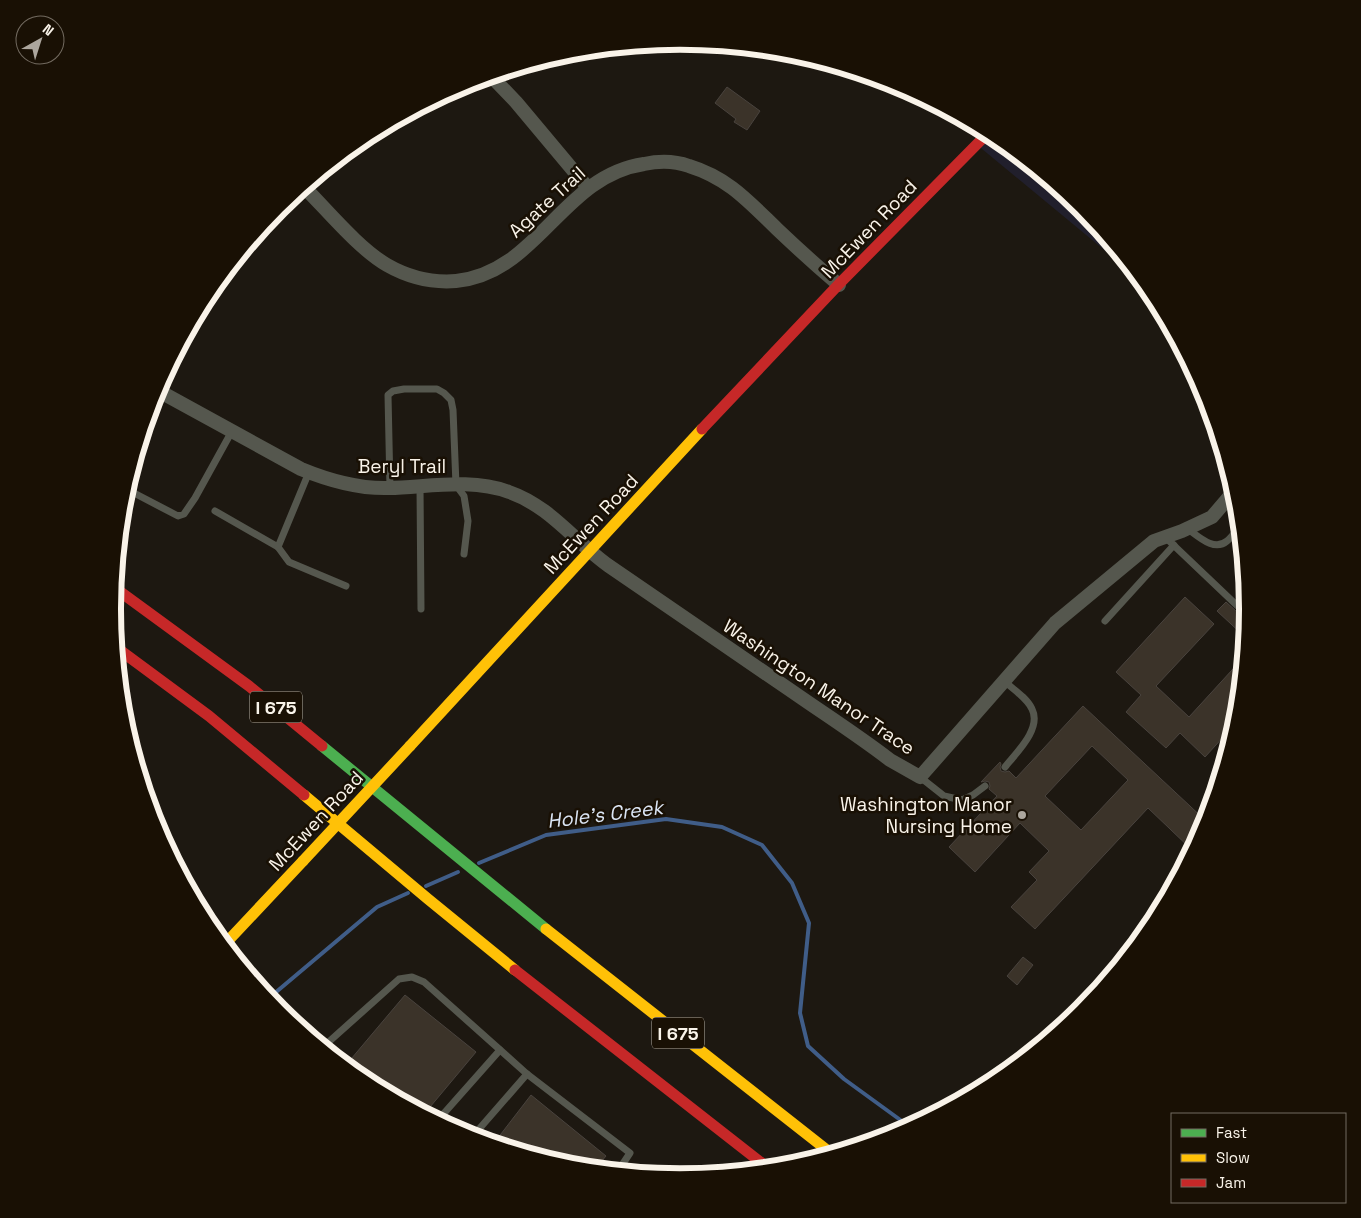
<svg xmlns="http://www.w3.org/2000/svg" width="1361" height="1218" font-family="'Space Grotesk',sans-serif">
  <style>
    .education { fill: #211f2c }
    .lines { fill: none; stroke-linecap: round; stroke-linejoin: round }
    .stream { stroke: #405d88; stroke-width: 4 }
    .building { fill: #3b3329; stroke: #49433e; fill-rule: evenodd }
    .lane { stroke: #55574e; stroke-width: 7 }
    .street { stroke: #55574e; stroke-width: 14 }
    .fast { stroke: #4caf50; stroke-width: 11 }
    .slow { stroke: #ffc107; stroke-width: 11 }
    .jam { stroke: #c62828; stroke-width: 11 }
    .slow-bridge { stroke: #ffc107; stroke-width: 11 }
    .poi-dot { fill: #aca69d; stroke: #191004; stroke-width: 2 }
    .labels { text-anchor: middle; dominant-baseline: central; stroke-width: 5; stroke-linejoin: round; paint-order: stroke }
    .shield { fill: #191004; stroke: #b6afa4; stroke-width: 1 }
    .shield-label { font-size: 18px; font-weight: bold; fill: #f9f3e9 }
    .street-label { font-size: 19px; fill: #f9f3e9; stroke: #191004 }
    .poi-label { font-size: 19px; fill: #f9f3e9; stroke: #191004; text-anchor: end }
    .water-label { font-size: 20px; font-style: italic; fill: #dbe5f4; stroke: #191004 }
    .rim { fill: none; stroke: #f9f3e9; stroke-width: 6 }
  </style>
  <rect width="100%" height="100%" fill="#1d1811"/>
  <polygon class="education" points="996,137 1082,208 1143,282 976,144"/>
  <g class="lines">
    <g class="stream">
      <polyline points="479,863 546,835 666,819 722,827 762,845 792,883 809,923 800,1013 808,1046 844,1079 910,1127"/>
      <polyline points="426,886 458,872"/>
      <polyline points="269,998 377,907 408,893"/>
    </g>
  </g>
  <g class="building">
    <polygon points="727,87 760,111 747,130 734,122 736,119 715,103"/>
    <polygon points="1185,597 1214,624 1156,686 1189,717 1243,658 1236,723 1205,757 1180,733 1166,748 1126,712 1141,695 1116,672"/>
    <polygon points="1226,602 1247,621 1245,637 1217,611"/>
    <path d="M1083 706 1206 821 1192 850 1148 808 1035 929 1011 907 1037 880 1029 872 1049 851 1020 823 975 872 949 847 997 796 989 789 990 786 989 782 985 781 981 782 1000 762 1001 764 1000 767 1001 771 1005 772 1009 771 1016 778ZM1092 746 1128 780 1081 830 1045 796Z"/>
    <polygon points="1023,957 1033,965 1017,985 1007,976"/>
    <polygon points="405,995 476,1052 425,1113 365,1081 346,1065"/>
    <polygon points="531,1095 606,1156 596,1168 569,1166 494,1143"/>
  </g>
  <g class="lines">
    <g class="lane">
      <polyline points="420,486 421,609"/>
      <polyline points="390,488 388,395 393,391 404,389 437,389 444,393 451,400 453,410 456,485 464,496 468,521 464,554"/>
      <polyline points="134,493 178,516 184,514 195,498 232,431"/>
      <polyline points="215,511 278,547 309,472"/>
      <path d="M1188 529C1198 536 1214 552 1227 541 1232 537 1236 531 1240 526"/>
      <polyline points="1165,537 1248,616"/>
      <polyline points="278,547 289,562 346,586"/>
      <polyline points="1105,621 1174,545"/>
      <path d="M1004 681C1013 689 1027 698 1032 709 1042 729 1016 753 1005 767"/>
      <polyline points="920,777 944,796 962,800 973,795 985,786"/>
      <polyline points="323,1047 399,979 412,977 424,982 527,1074 630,1153 618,1171"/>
      <polyline points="438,1120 500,1050"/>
      <polyline points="473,1136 527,1074"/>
    </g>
    <g class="street">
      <polyline points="491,76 516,102 588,188"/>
      <path d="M304 187C328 211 358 248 387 265 408 277 431 283 456 281 538 273 562 176 644 164 658 161 675 161 689 166 728 178 748 201 777 229 797 248 818 267 839 285"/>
      <path d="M157 390 301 469C330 481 358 489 389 488 429 487 471 478 509 492 550 506 575 542 609 566 670 608 732 650 793 692 826 715 859 736 890 760L920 777 1055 623 1154 541 1182 531 1212 517 1235 490"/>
    </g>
    <polyline class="fast" points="322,746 546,929"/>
    <g class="slow">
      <polyline points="410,746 702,429"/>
      <polyline points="304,795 428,899 515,970"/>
      <polyline points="546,929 832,1154"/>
      <polyline points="225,944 303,861"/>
    </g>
    <g class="jam">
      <polyline points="702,429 840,283 988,133"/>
      <polyline points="115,588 249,686 322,746"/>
      <polyline points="117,648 209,716 304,795"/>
      <polyline points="515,970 768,1168"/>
    </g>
    <polyline class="slow-bridge" points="303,861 410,746"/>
  </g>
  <circle class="poi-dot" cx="1022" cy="815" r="5"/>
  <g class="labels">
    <g class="shield">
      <rect x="250" y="691.5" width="52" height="31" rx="4"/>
      <rect x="652" y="1017.5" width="52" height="31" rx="4"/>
    </g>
    <g class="shield-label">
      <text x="276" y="707">I 675</text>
      <text x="678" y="1033">I 675</text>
    </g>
    <g class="street-label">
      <text transform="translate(547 202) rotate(-42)">Agate Trail</text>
      <text transform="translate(869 229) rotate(-46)">McEwen Road</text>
      <text x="402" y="466">Beryl Trail</text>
      <text transform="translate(591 524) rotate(-47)">McEwen Road</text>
      <text transform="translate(819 687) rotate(34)">Washington Manor Trace</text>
      <text transform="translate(316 821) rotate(-47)">McEwen Road</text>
    </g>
    <g class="poi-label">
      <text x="1012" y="804">Washington Manor<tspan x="1012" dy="22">Nursing Home</tspan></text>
    </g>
    <g class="water-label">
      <text transform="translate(605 814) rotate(-7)">Hole's Creek</text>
    </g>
  </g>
  <path d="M0 0H1361V1218H0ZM121 609a559 559 0 1 1 1118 0a559 559 0 1 1-1118 0Z" fill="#191004" fill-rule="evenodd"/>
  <path class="rim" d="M121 609a559 559 0 1 1 1118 0a559 559 0 1 1-1118 0Z"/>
  <rect x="1171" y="1113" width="175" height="90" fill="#191004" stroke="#736b60"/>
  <rect x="1181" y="1129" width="25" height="8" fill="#4caf50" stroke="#736b60"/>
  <text x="1216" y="1138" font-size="15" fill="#f9f3e9">Fast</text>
  <rect x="1181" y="1154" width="25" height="8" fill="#ffc107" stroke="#736b60"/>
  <text x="1216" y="1163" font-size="15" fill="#f9f3e9">Slow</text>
  <rect x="1181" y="1179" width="25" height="8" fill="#c62828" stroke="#736b60"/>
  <text x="1216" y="1188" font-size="15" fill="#f9f3e9">Jam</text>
  <g transform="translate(40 40) rotate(39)"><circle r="24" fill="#191004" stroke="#736b60"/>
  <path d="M0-4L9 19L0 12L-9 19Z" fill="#aca69d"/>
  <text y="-8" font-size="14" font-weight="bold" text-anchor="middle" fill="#f9f3e9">N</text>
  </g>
</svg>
